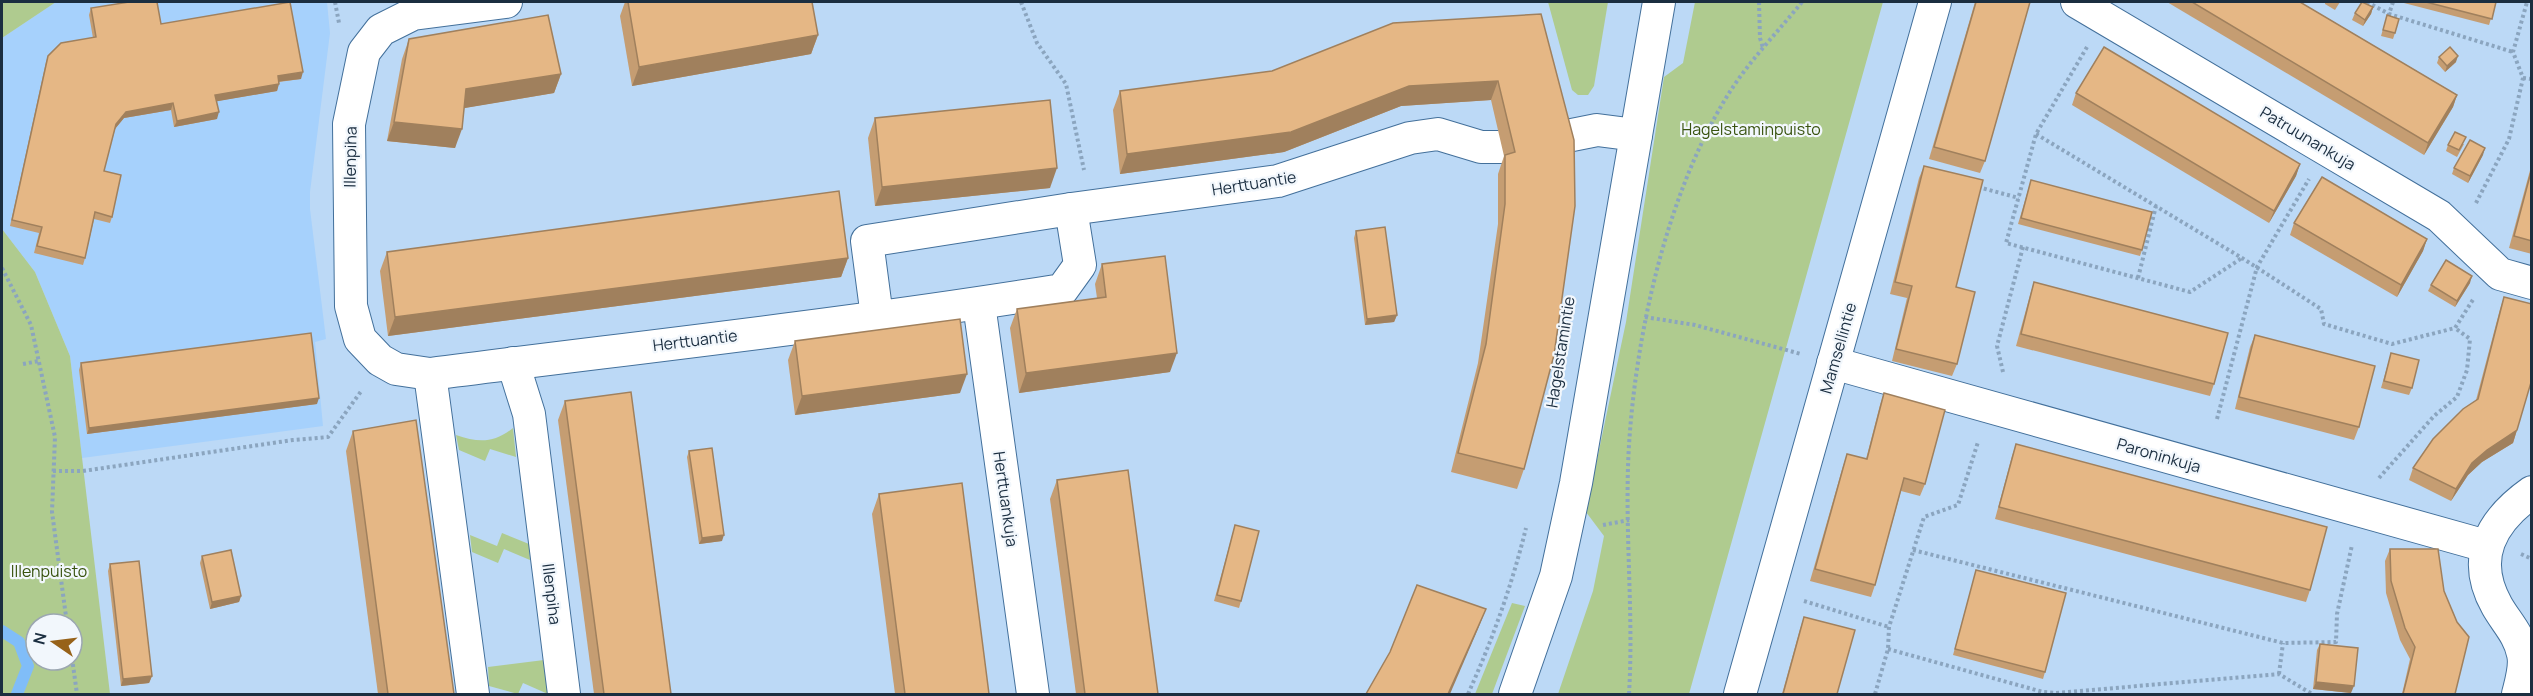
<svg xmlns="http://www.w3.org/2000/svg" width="2533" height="696" font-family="Manrope,sans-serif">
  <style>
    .built { fill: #a6d1fc }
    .green { fill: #afcb8f; fill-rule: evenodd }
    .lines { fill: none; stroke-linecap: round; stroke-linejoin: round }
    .stream { stroke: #80bdf8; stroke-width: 12 }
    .street-casing { stroke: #43709b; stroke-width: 34 }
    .path { stroke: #8ba5bf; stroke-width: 4; stroke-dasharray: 3 3; stroke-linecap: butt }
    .street { stroke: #fff; stroke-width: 32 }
    .wall { fill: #c59d72 }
    .shaded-wall { fill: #a0805d }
    .building { fill: #e5b785; stroke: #a0805d; stroke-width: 1.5 }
    .labels { text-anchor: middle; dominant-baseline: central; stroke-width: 4.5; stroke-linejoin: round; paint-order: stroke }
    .park-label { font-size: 16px; fill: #39530f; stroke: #f2f7fc }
    .street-label { font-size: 16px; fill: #1b2e40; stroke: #f2f7fc }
  </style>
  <rect width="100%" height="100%" fill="#bcd9f6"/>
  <polygon class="built" points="56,2 327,2 330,33 310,192 310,209 326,339 315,342 323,426 82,458 70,356 35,272 2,229 2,38"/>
  <g class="green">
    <polygon points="2,2 56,2 2,38"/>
    <polygon points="1548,2 1608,2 1594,86 1588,95 1578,95 1572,90"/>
    <polygon points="1695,2 1883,2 1689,694 1558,694 1593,591 1604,536 1586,512 1626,322 1664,77 1683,63"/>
    <path d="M2 229 35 272 70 356 110 694H2ZM36 624H72V660H36Z"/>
    <path d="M513 428 516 457 490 449 485 461 459 450 456 435C479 443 494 443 513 428Z"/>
    <polygon points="502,533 529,544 530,560 504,549 498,563 472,552 470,535 497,546"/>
    <polygon points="1512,603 1525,606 1492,694 1475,694"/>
    <polygon points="544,660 548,694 523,683 518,694 489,686 488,667"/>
  </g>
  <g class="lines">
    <polyline class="stream" points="2,631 19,642 28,666 17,694"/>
    <g class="street-casing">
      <g id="street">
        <path d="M506 2 413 14 381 30 364 52 349 124 351 306 360 339 380 360 396 369 430 374C640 347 852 324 1062 290L1080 265 1071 209 867 241 877 317"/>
        <polyline points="2077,2 2439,216 2500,274 2532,283"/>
        <polyline points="1562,137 1597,130 1636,135"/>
        <polyline points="1071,209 1278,181 1410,138 1438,134 1481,147 1501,147"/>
        <polyline points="979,304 1033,694"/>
        <polyline points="513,363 529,414 564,694"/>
        <polyline points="1833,363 2486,546"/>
        <polyline points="430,374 473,694"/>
        <polyline points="1515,694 1556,576 1576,483 1659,2"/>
        <polyline points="1740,694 1935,2"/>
        <path d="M2518 694C2521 682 2526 666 2523 654 2519 634 2506 622 2497 606 2470 558 2491 521 2532 492"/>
      </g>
    </g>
    <g class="path">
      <polyline points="335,2 339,23"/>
      <polyline points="1021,2 1037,43 1066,84 1084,170"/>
      <polyline points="1759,2 1760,38 1763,48"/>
      <polyline points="2367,2 2389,14"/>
      <polyline points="2393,2 2389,14 2513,52"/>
      <polyline points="2087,47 2036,134 2006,243 2190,292 2242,258"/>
      <polyline points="2523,78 2532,79"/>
      <polyline points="2036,134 2242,258 2321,309 2324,324 2392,344 2455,328 2474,298"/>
      <polyline points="1978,187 2019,198"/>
      <polyline points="2476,203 2509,139 2523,78 2513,52 2527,2"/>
      <polyline points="2,268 31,325 55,437 52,512 67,624"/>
      <polyline points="2138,278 2156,206"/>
      <polyline points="1645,317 1695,325 1801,354"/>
      <polyline points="23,364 39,361"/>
      <polyline points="2003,372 1997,346 2023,247"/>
      <polyline points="2217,419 2257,267 2309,179"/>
      <polyline points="53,471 83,471 293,440 328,437 362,390"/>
      <polyline points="2379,478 2434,416 2457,397 2467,370 2470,339 2455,328"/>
      <polyline points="1603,525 1629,520"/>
      <polyline points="1913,550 2283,643 2336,642 2337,614 2352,545"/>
      <polyline points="2521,554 2532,559"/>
      <polyline points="1804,601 1889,627"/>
      <polyline points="1888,649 2043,692 2056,693 2279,674 2312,694"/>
      <polyline points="72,658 77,694"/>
      <polyline points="2279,674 2283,643"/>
      <path d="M1468 694C1492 641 1512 585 1526 528"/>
      <path d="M1629 694C1634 611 1624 528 1629 445 1636 333 1667 194 1726 98 1747 63 1777 33 1802 2"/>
      <polyline points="1875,694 1888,649 1889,627 1924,517 1958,505 1978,442"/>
    </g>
    <use href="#street" class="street"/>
  </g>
  <g class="wall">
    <polygon points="625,2 812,2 818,35 811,54 632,86 620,16"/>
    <polygon points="1975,2 2030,2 1985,161 1980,173 1929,159"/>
    <polygon points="2167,2 2300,2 2457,95 2453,107 2424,155"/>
    <polygon points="2325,2 2340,2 2335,10 2325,4"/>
    <polygon points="2400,2 2496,2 2489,25"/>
    <polygon points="2373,7 2371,14 2363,26 2352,20 2355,13"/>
    <polygon points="91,8 161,24 301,79 279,82 277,91 217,101 217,119 174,127 171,110 124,118 115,129 104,171 112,217 110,223 94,219 85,258 83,265 34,253 39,233 10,226 46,62 48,56 93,38 89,15"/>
    <polygon points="1541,14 1524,469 1517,489 1451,472 1478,363 1498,224 1498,174 1504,156 1491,100 1401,106 1284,152 1120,174 1113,110 1120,91 1272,71"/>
    <polygon points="2387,15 2395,33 2393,39 2381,36"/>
    <polygon points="409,39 561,74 554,93 464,108 455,148 387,141 402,59"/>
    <polygon points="2439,57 2456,62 2445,72 2437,63"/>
    <polygon points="2076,93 2300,164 2296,176 2269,223 2072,105"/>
    <polygon points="875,118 1050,188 875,206 868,138"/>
    <polygon points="2464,144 2457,157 2446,151 2448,145"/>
    <polygon points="2483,155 2468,183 2452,174 2454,168"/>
    <polygon points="2532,163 2532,254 2509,248"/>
    <polygon points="1924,166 1956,287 1957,364 1952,376 1892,361 1907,298 1890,294 1919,178"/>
    <polygon points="2031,180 2142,250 2140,256 2018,224"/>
    <polygon points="2294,223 2427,239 2423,251 2397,297 2290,235"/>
    <polygon points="1356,231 1397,315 1394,322 1365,325 1354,238"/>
    <polygon points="387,252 848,258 841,277 388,336 380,271"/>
    <polygon points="1102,264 1170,372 1019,393 1010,328 1017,309 1097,298 1095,284"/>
    <polygon points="2034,282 2214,384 2210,396 2016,346 2030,295"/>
    <polygon points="2470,283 2455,307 2428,291 2431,285"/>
    <polygon points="2504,297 2517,430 2513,443 2482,462 2468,475 2451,501 2409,480 2413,468 2476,400 2500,309"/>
    <polygon points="2255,335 2359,427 2354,440 2235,409 2250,347"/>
    <polygon points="795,341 960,393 795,415 788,360"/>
    <polygon points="2391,353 2412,388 2409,395 2381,388"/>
    <polygon points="81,363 317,404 87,434 79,370"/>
    <polygon points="1884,393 1925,484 1920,496 1901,491 1875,585 1871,597 1810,581 1843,466 1847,454 1866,459 1880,405"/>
    <polygon points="565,401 671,694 594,694 558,420"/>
    <polygon points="353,431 454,694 378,694 346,451"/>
    <polygon points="2016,444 2310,590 2306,602 1995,519 2012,456"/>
    <polygon points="689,451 722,541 699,544 687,457"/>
    <polygon points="1057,480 1158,694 1076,694 1050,499"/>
    <polygon points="879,494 989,694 895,694 872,514"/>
    <polygon points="1235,525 1241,601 1239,608 1214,601"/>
    <polygon points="2390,549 2455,694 2402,694 2410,659 2400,640 2386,593 2385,561"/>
    <polygon points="202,556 241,596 239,602 210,609 200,563"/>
    <polygon points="110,564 152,676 149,683 121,686 108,571"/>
    <polygon points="1976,570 2045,672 2043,679 1953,655"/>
    <polygon points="1804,617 1837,694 1782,694 1800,629"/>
    <polygon points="2320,644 2351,693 2313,689 2317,650"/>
  </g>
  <g class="shaded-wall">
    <polygon points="2373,7 2371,14 2363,26 2365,20"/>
    <polygon points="818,35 811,54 632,86 639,67"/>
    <polygon points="2458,56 2456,62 2445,72 2447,66"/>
    <polygon points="303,72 301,79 275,82 278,76"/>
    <polygon points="561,74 554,93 459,109 466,89"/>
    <polygon points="1498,81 1491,100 1401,106 1284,152 1120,174 1127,154 1409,86"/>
    <polygon points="279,84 277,91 213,102 215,95"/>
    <polygon points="2457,95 2453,107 2424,155 2428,143"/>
    <polygon points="173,103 171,110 124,118 114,130 116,124 126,112"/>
    <polygon points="219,112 217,119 174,127 177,121"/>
    <polygon points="394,122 462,129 455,148 387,141"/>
    <polygon points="2485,148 2483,155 2468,183 2470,176"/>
    <polygon points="2300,164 2296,176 2269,223 2274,211"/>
    <polygon points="1057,168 1050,188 875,206 882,187"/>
    <polygon points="2427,239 2423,251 2397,297 2401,285"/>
    <polygon points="848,258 841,277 388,336 395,317"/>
    <polygon points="2472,276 2470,283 2455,307 2457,301"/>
    <polygon points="1397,315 1394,322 1365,325 1367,319"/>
    <polygon points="1177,353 1170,372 1019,393 1026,373"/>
    <polygon points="967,374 960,393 795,415 802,396"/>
    <polygon points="319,398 317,404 87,434 89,428"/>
    <polygon points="2517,430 2513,443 2482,462 2468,475 2451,501 2456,489 2472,463 2487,450"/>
    <polygon points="724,535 722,541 699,544 702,538"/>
    <polygon points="241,596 239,602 210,609 212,602"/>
    <polygon points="1486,609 1478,629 1450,694 1448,694"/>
    <polygon points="152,676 149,683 121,686 123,679"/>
    <polygon points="2316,682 2354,686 2351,693 2313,689"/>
  </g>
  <g class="building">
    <polygon points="129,2 157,2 161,24 290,2 303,72 278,76 279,84 215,95 219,112 177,121 173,103 126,112 116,124 104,171 121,175 112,217 95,212 85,258 37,246 42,227 12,220 48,56 61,43 96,37 91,8"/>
    <polygon points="628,2 812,2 818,35 639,67"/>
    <polygon points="1976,2 2030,2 1985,161 1934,147"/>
    <polygon points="2192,2 2300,2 2457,95 2428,143"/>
    <polygon points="2362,2 2373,7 2365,20 2355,13"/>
    <polygon points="2426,2 2496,2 2492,19"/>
    <polygon points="1541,14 1574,140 1575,206 1554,355 1524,469 1458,453 1486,344 1505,204 1505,155 1515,152 1498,81 1409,86 1291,132 1127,154 1120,91 1272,71 1393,23"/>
    <polygon points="548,15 561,74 466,89 462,129 394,122 409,39"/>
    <polygon points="2387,15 2399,19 2395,33 2383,30"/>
    <polygon points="2104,47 2300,164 2274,211 2076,93"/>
    <polygon points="2450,47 2458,56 2447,66 2439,57"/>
    <polygon points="1050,100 1057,168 882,187 875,118"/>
    <polygon points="2455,132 2466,137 2459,150 2448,145"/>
    <polygon points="2470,140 2485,148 2470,176 2454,168"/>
    <polygon points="1924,166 1983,180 1956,287 1975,292 1957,364 1896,349 1912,286 1895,282"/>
    <polygon points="2532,168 2532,241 2514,236"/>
    <polygon points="2322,177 2427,239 2401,285 2294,223"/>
    <polygon points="2031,180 2152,212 2142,250 2021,218"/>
    <polygon points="839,191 848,258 395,317 387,252"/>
    <polygon points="1385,227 1397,315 1367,319 1356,231"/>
    <polygon points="1165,256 1177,353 1026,373 1017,309 1106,297 1102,264"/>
    <polygon points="2446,260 2472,276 2457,301 2431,285"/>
    <polygon points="2034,282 2228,333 2214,384 2021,334"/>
    <polygon points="2504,297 2532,304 2532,379 2517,430 2487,450 2472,463 2456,489 2413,468 2433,439 2463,409 2478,399"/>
    <polygon points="960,319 967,374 802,396 795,341"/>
    <polygon points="311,333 319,398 89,428 81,363"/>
    <polygon points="2255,335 2375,366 2359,427 2239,397"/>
    <polygon points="2391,353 2419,360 2412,388 2384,381"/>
    <polygon points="631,392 671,694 604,694 565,401"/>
    <polygon points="1884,393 1945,410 1925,484 1904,478 1875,585 1815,569 1847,454 1867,459"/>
    <polygon points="416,420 454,694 388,694 353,431"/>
    <polygon points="2016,444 2327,527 2310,590 1999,507"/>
    <polygon points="712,448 724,535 702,538 689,451"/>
    <polygon points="1128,470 1158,694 1085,694 1057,480"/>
    <polygon points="962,483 989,694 905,694 879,494"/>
    <polygon points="1235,525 1259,531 1241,601 1217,595"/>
    <polygon points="2390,549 2438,549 2444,591 2457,622 2469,637 2455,694 2403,694 2415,647 2405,628 2391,581"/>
    <polygon points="231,550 241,596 212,602 202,556"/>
    <polygon points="139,561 152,676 123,679 110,564"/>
    <polygon points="1976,570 2066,593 2045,672 1955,649"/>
    <polygon points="1417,585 1486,609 1448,694 1366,694 1390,652"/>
    <polygon points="1804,617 1855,630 1837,694 1783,694"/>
    <polygon points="2320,644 2358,648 2354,686 2316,682"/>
  </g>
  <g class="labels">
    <g class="park-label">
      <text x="1751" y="129">Hagelstaminpuisto</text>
      <text x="49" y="571">Illenpuisto</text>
    </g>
    <g class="street-label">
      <text transform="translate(2308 138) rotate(31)">Patruunankuja</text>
      <text transform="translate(350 157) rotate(-89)">Illenpiha</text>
      <text transform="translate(1254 183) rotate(-9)">Herttuantie</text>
      <text transform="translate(695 340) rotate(-7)">Herttuantie</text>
      <text transform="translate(1838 348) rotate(-74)">Mamsellintie</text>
      <text transform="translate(1560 352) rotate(-81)">Hagelstamintie</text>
      <text transform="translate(2159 455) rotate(16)">Paroninkuja</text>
      <text transform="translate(1006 499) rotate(82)">Herttuankuja</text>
      <text transform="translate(552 594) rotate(83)">Illenpiha</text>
    </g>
  </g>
  <rect width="2533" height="696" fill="none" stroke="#1b2e40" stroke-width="6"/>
  <g transform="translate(54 642) rotate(284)"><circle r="28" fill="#f2f7fc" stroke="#9ca7b1" stroke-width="1.5"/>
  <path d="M0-4.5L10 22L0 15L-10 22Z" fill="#976219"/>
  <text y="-9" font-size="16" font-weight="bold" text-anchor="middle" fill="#1b2e40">N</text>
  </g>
</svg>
